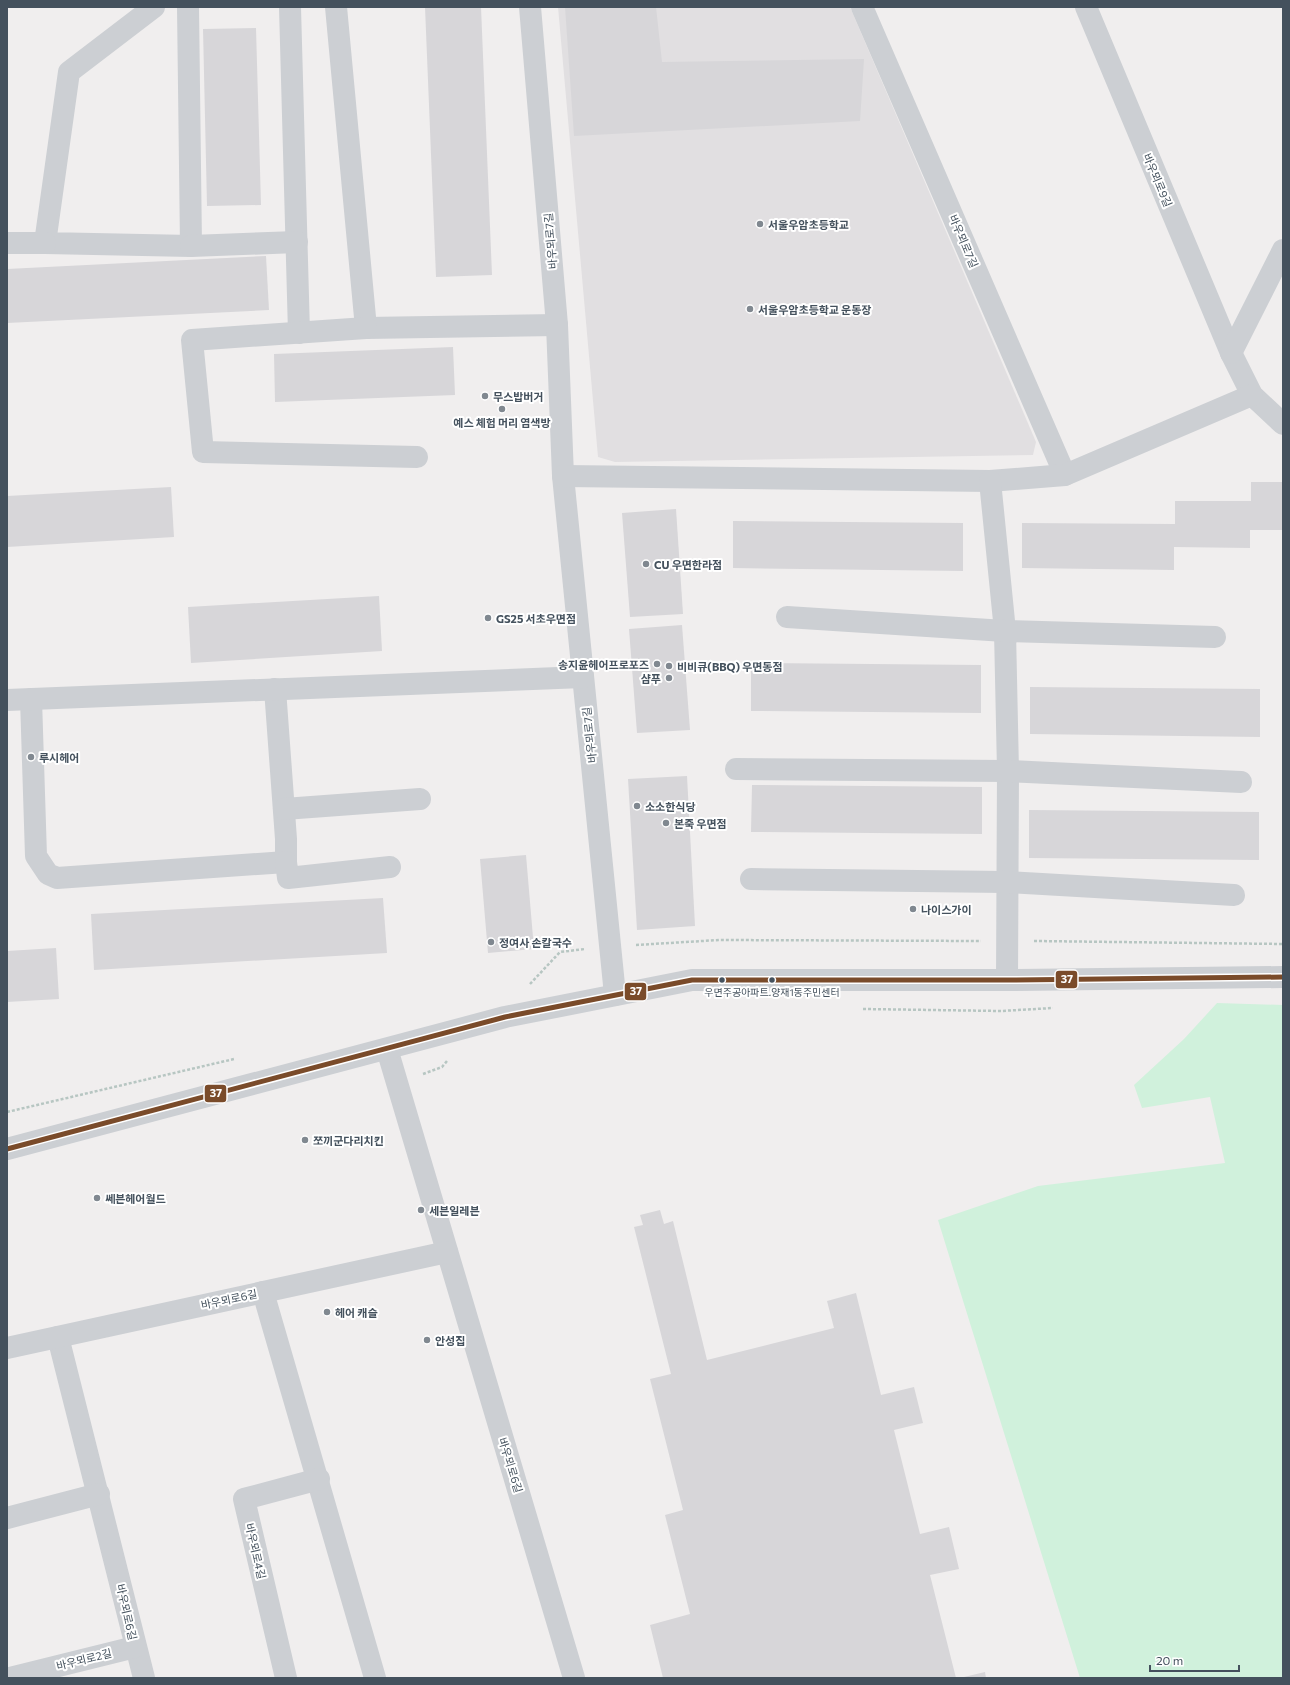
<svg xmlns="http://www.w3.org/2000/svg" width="1290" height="1685" font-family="Commissioner,'Noto Sans KR',sans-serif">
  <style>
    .education { fill: #e1dfe1 }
    .green { fill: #d0f1dc }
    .building { fill: #d7d6d9 }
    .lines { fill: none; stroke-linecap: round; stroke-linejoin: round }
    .path { stroke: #b7c6c2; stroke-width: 2.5; stroke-dasharray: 3 2; stroke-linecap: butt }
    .minor { stroke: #cccfd3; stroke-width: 22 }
    .bus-1-casing { stroke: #fff; stroke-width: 8 }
    .bus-1 { stroke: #7a4b2a; stroke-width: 5 }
    .poi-dot { fill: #808890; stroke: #fff; stroke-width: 1.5 }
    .bus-dot { fill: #44515d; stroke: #fff; stroke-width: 1.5 }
    .labels { text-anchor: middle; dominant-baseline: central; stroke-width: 4; stroke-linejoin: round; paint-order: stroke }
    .bus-label { font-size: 10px; fill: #44515d; stroke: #fff }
    .street-label { font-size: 11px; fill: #44515d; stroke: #fff }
    .poi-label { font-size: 11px; font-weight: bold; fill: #44515d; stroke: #fff; text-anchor: start }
    .line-badge { stroke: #fff; stroke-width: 1.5 }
    .badge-label { font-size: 11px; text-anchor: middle; font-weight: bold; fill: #fff }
  </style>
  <rect width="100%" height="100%" fill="#f0eeee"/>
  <polygon class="education" points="558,7 850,7 1036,442 1033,455 615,462 598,457"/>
  <polygon class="green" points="1217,1003 1283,1005 1283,1678 1080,1678 938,1220 1038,1186 1225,1163 1210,1097 1142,1108 1134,1085 1184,1039"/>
  <g class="building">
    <polygon points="425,7 481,7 492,275 436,277"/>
    <polygon points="565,7 656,7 662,62 864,59 860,121 574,136"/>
    <polygon points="256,28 261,205 207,206 203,29"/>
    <polygon points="266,256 269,310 7,323 7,269"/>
    <polygon points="453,347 455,395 275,402 274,354"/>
    <polygon points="1251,482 1283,482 1283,530 1250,530 1250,548 1174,547 1174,570 1022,568 1022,523 1175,524 1175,501 1251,501"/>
    <polygon points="171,487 174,537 7,547 7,496"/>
    <polygon points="676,509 683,614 630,617 622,513"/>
    <polygon points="733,521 963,523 963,571 733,568"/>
    <polygon points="379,596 382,651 191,663 188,607"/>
    <polygon points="682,625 690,730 637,733 629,629"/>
    <polygon points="751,663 981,665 981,713 751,711"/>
    <polygon points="1030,687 1260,689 1260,737 1030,734"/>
    <polygon points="687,776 695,926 637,930 628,779"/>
    <polygon points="752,785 982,787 982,834 751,832"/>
    <polygon points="1029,810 1259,812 1259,860 1029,858"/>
    <polygon points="526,855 534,949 488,953 480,859"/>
    <polygon points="383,898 387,953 94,970 91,914"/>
    <polygon points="56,948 59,999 7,1002 7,951"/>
    <polygon points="660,1210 664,1224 673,1221 707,1360 834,1328 827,1301 856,1293 881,1395 914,1387 923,1423 894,1430 920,1534 949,1527 959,1569 930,1575 956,1678 663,1678 650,1625 690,1614 665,1515 683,1510 650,1379 671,1374 634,1227 643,1225 640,1215"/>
    <polygon points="985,1672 986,1678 964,1678 964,1677"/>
  </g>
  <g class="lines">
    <g class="path">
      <polyline points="1034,941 1283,944"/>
      <polyline points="636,945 719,940 981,941"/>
      <polyline points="530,984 560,952 585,949"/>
      <polyline points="863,1009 1001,1011 1053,1008"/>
      <polyline points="423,1074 442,1067 447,1061"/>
      <polyline points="7,1112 234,1059"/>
    </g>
    <g class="minor">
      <polyline points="154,7 69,72 45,243 191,246 188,7"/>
      <polyline points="290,7 299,333"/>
      <polyline points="336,7 366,328 557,325"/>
      <polyline points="530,7 557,325 563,476 615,995"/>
      <polyline points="862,7 1065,475"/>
      <polyline points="1086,7 1231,353 1252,395 1283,424"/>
      <polyline points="7,243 45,243"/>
      <polyline points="191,246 297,242"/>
      <polyline points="366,328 192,340 203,452 417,457"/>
      <polyline points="1231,353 1283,250"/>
      <polyline points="563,476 990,481 1065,475 1252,395"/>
      <polyline points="990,481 1005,631 1008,771 1007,980"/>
      <polyline points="787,617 1005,631 1215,637"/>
      <polyline points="31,699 36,856 48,874 57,878 286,862 286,839 275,689"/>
      <polyline points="7,700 583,677"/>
      <polyline points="736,769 1008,771 1241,782"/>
      <polyline points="284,809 420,799"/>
      <polyline points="286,862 288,878 390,867"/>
      <polyline points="751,879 1006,882 1234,895"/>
      <polyline points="387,1049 574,1678"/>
      <polyline points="7,1149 505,1017 692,980 1007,980 1283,977"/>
      <polyline points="263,1292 375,1678"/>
      <polyline points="58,1337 144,1678"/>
      <polyline points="7,1348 447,1252"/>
      <polyline points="7,1518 99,1494"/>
      <polyline points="10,1678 135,1647"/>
      <polyline points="286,1678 244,1499 319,1479"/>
    </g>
    <g class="bus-1-casing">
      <polyline id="bus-1" points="7,1149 505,1017 692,980 1007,980 1283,977"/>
    </g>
    <use href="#bus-1" class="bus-1"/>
  </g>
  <g class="poi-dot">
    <circle cx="760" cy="224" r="4"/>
    <circle cx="750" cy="309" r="4"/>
    <circle cx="485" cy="396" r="4"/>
    <circle cx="502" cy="409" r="4"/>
    <circle cx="646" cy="564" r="4"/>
    <circle cx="488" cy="618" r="4"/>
    <circle cx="657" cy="664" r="4"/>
    <circle cx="669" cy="666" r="4"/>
    <circle cx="669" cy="678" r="4"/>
    <circle cx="31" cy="757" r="4"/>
    <circle cx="637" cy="806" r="4"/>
    <circle cx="666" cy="823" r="4"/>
    <circle cx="913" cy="909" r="4"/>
    <circle cx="491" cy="942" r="4"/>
    <circle cx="305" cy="1140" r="4"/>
    <circle cx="97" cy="1198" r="4"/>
    <circle cx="421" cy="1210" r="4"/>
    <circle cx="327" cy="1312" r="4"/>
    <circle cx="427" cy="1340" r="4"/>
  </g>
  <g class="bus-dot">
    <circle cx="722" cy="980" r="3.5"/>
    <circle cx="772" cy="980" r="3.5"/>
  </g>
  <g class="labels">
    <g class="bus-label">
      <text x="772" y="992">우면주공아파트.양재1동주민센터</text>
    </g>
    <g class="street-label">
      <text transform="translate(1158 180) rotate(67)">바우뫼로9길</text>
      <text transform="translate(550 241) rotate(-95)">바우뫼로7길</text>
      <text transform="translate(964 241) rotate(67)">바우뫼로7길</text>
      <text transform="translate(589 735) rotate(-96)">바우뫼로7길</text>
      <text transform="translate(229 1299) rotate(-12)">바우뫼로6길</text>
      <text transform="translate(511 1465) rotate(73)">바우뫼로6길</text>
      <text transform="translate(256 1551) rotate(77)">바우뫼로4길</text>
      <text transform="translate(127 1612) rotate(77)">바우뫼로6길</text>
      <text transform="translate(84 1659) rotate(-14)">바우뫼로2길</text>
    </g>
    <g class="poi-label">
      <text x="768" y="224">서울우암초등학교</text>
      <text x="758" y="309">서울우암초등학교 운동장</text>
      <text x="493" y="396">무스밥버거</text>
      <text x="502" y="422" text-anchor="middle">예스 체험 머리 염색방</text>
      <text x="654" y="564">CU 우면한라점</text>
      <text x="496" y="618">GS25 서초우면점</text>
      <text x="649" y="664" text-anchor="end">송지윤헤어프로포즈</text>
      <text x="677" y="666">비비큐(BBQ) 우면동점</text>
      <text x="661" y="678" text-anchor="end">샴푸</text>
      <text x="39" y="757">루시헤어</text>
      <text x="645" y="806">소소한식당</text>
      <text x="674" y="823">본죽 우면점</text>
      <text x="921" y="909">나이스가이</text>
      <text x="499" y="942">정여사 손칼국수</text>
      <text x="313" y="1140">쪼끼군다리치킨</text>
      <text x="105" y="1198">쎄븐헤어월드</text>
      <text x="429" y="1210">세븐일레븐</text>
      <text x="335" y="1312">헤어 캐슬</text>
      <text x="435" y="1340">안성집</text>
    </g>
  </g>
  <g class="line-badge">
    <rect x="1055" y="970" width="23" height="19" rx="4" fill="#7a4b2a"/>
    <rect x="624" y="982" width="23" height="19" rx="4" fill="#7a4b2a"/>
    <rect x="204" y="1084" width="23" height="19" rx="4" fill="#7a4b2a"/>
  </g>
  <g class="badge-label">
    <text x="1067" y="983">37</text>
    <text x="636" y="995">37</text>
    <text x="216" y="1097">37</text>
  </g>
  <rect width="1290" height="1685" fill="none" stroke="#44515d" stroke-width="16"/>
  <path d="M1150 1665v6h89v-6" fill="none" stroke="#44515d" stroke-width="2"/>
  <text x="1156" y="1665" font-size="12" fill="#44515d" stroke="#ffffff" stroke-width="3" paint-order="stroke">20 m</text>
</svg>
